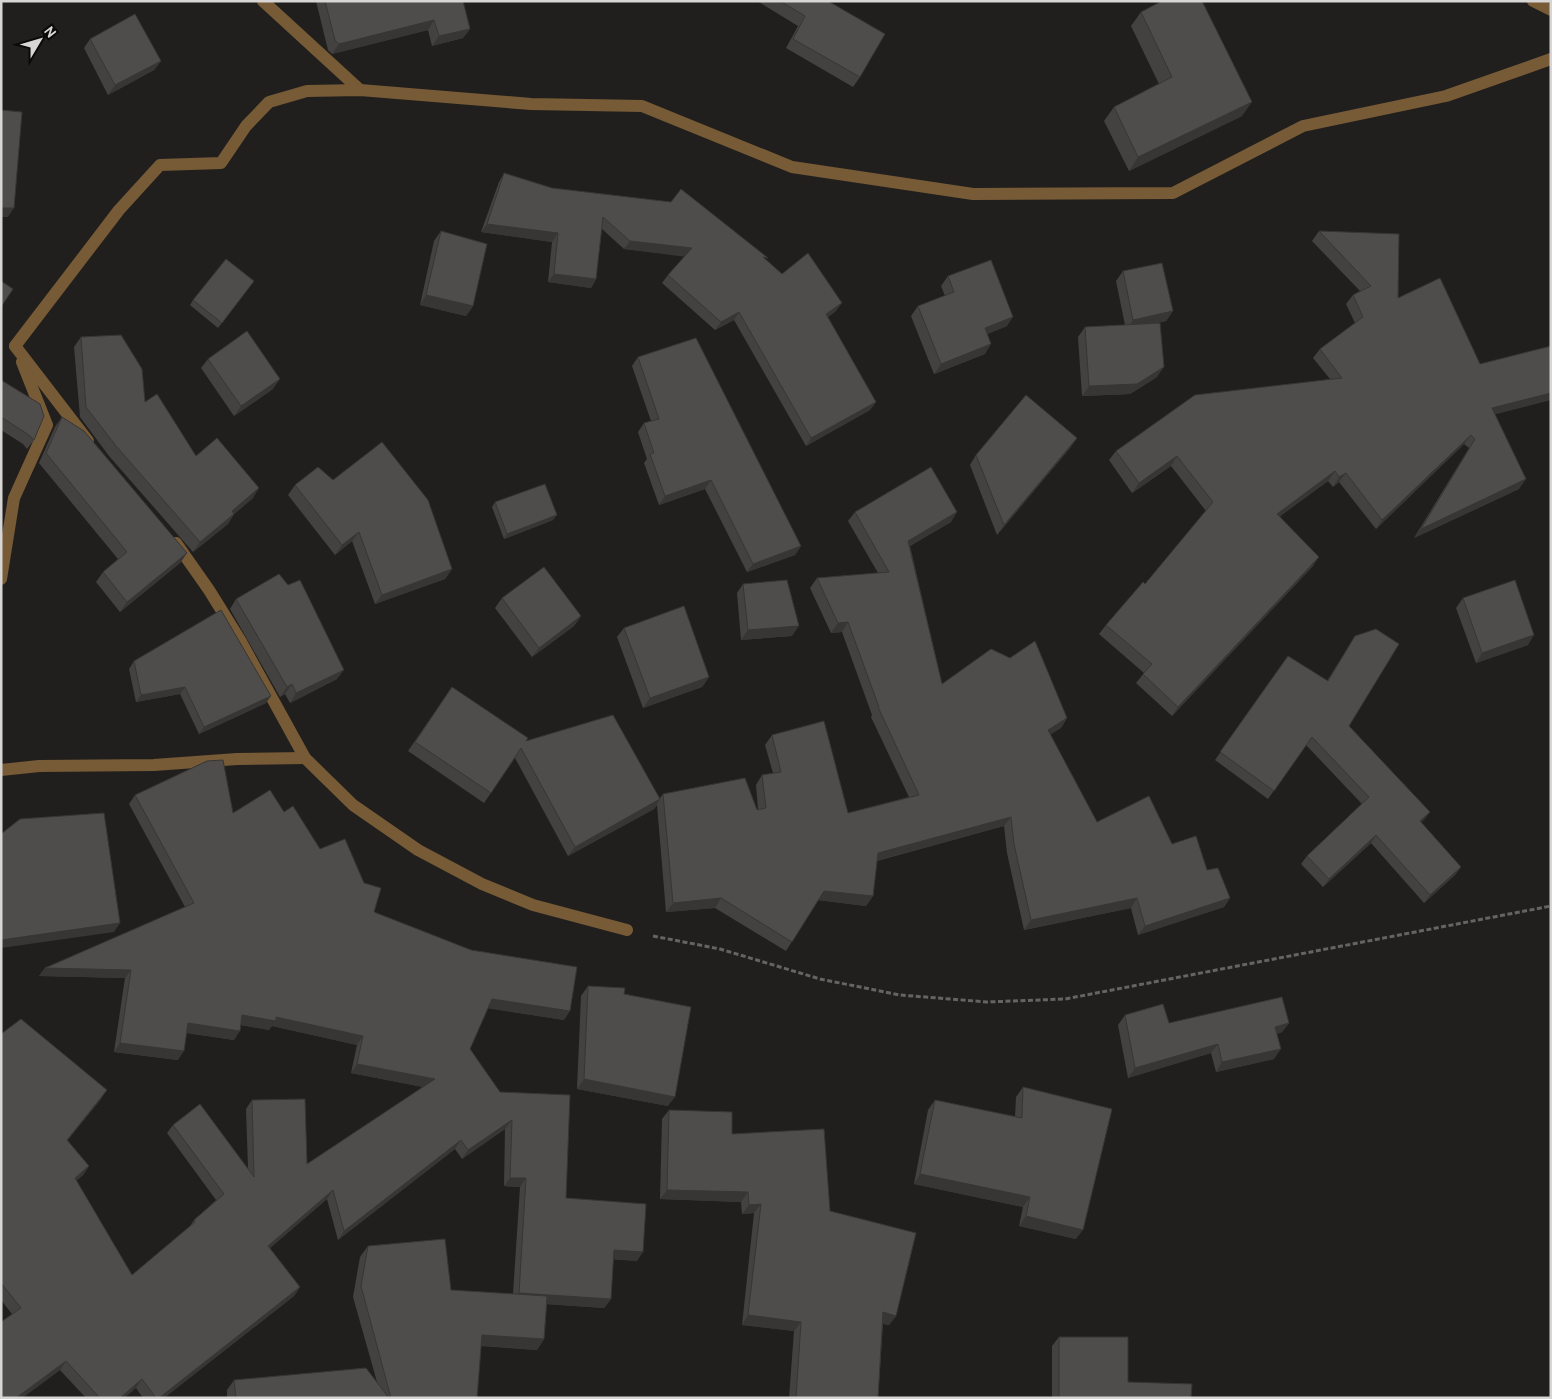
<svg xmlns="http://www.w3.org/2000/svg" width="1552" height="1399" font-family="Overpass,sans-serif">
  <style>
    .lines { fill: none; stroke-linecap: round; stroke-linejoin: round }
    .path { stroke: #656462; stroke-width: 3; stroke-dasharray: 5 2.5; stroke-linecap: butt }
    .street { stroke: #775b36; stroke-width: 12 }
    .wall { fill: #444240 }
    .shaded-wall { fill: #373634 }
    .building { fill: #4f4d4b; stroke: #373634 }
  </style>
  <rect width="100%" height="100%" fill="#211f1d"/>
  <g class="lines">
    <polyline class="path" points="653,936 720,949 820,979 900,995 987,1002 1065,999 1551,906"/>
    <g class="street">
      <polyline points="263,1 360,90"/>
      <polyline points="1533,1 1551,10"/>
      <polyline points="15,346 119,210 160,165 221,163 246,126 269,102 307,91 360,90 531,104 642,106 792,167 973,194 1173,193 1303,126 1446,96 1551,59"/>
      <polyline points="15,346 88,441"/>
      <polyline points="176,543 209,590 240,640 305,758 353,805 418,850 482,884 533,905 627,930"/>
      <polyline points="1,579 14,498 47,425 22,362"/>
      <polyline points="1,770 39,766 154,765 237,759 305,758"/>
    </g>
  </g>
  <g class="wall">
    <polygon points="316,1 463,1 470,29 463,38 432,46 428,30 332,54 328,50"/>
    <polygon points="757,1 828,1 860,77 853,87 786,48 798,26"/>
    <polygon points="1141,12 1242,116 1129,171 1104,121 1114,107 1159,84 1131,26"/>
    <polygon points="90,39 161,61 154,70 108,95 84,48"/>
    <polygon points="504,173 766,260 782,274 836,311 828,317 876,402 870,410 806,446 734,320 715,330 662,283 668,275 685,256 624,249 602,229 596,279 591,288 548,282 552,242 481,232 499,182"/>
    <polygon points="441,231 473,306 466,316 420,305 434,241"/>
    <polygon points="1319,231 1398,298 1495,415 1519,489 1414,538 1469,448 1464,444 1376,529 1339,482 1333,487 1328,481 1280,516 1313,566 1172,716 1136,683 1144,673 1099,634 1106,625 1145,584 1206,511 1171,466 1132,493 1109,460 1116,451 1330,379 1313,358 1320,349 1355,323 1346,304 1353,295 1360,291 1312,241"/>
    <polygon points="1123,271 1173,311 1166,321 1157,323 1157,377 1130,394 1082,396 1078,337 1085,327 1125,325 1116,281"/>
    <polygon points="948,276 1007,326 987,334 985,354 934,374 911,316 918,306 945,296 941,286"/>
    <polygon points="254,281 218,328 190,305 193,300"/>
    <polygon points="81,337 196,456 253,498 234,514 228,524 193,552 109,456 80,417 74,347"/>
    <polygon points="638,357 801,546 795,555 747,572 705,489 659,505 644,463 647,459 638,432 644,423 651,421 632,366"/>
    <polygon points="208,359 273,389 234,416 201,368"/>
    <polygon points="1,380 34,440 27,449 23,444 1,430"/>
    <polygon points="62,417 187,553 180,563 120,612 96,582 103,572 118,559 39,463 55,427"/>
    <polygon points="1077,438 1070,448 997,535 970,465 976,455"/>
    <polygon points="333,480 452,569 445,579 375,604 352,541 335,555 288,495 295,485"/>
    <polygon points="495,502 553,520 504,539 492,507"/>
    <polygon points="855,512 951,522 910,546 942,684 1067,718 1061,728 1050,734 1097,822 1172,844 1207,870 1230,898 1224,907 1138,935 1131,908 1024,930 1007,853 1004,826 877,861 873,896 866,906 818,900 786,951 715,908 666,912 657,805 654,809 568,856 515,758 484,803 408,751 452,687 526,741 660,798 663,794 758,809 756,785 762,775 773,773 765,745 772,735 848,813 909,797 871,717 872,715 842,632 831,633 810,588 817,578 878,573 848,521"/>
    <polygon points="743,584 792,636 741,640 737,593"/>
    <polygon points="502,598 581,616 574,626 532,657 495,608"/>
    <polygon points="1463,598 1528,645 1476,663 1456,608"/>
    <polygon points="236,599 337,679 290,703 285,694 280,697 230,609"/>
    <polygon points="624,628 709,677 702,687 643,708 617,637"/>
    <polygon points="1355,636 1349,726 1430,812 1421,822 1461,867 1455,875 1424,903 1371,843 1323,887 1301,864 1307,856 1362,804 1306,745 1268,799 1215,760 1288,656 1327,681"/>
    <polygon points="134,661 266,703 199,734 180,694 136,702 129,669"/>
    <polygon points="135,795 233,813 284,812 320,849 374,912 564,1020 488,1008 470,1049 566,1198 637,1261 613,1259 611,1299 604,1308 547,1304 544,1339 537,1350 481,1346 477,1398 227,1398 227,1390 234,1380 377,1382 353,1297 360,1257 368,1246 451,1290 513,1294 520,1187 504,1186 505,1129 462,1159 455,1149 338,1240 327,1199 270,1248 300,1287 294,1296 164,1398 143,1398 136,1388 124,1398 86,1398 60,1370 22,1398 1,1398 12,1314 1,1300 1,1034 101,1099 67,1141 89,1166 83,1175 76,1181 132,1275 190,1226 194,1220 216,1200 167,1133 173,1125 248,1168 246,1109 252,1100 307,1164 423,1087 351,1073 357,1045 272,1026 269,1030 241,1025 234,1040 186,1033 178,1060 114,1052 125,978 39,976 45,968 185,907 129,804"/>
    <polygon points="588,986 624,994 668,1106 577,1089 581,996"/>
    <polygon points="1125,1015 1169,1023 1289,1023 1282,1032 1277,1034 1274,1059 1216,1072 1211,1053 1128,1078 1118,1025"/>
    <polygon points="1023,1087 1076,1239 1019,1226 1023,1207 914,1184 928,1110 935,1100 1015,1117 1016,1097"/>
    <polygon points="669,1110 732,1134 830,1211 896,1316 889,1325 883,1324 878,1398 789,1398 794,1331 742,1325 754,1213 742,1214 741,1202 660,1199 662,1119"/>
    <polygon points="1059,1337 1128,1382 1191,1398 1052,1398 1052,1346"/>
  </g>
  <g class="shaded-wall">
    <polygon points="434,20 428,30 332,54 339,44"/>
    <polygon points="470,29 463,38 432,46 439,36"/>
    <polygon points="161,61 154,70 108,95 115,85"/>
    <polygon points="1252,102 1242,116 1129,171 1138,157"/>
    <polygon points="1,208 14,208 8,217 1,217"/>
    <polygon points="487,224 558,233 552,242 481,232"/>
    <polygon points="630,241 692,248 687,257 624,249"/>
    <polygon points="554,274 596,279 591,288 548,282"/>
    <polygon points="426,295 473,306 466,316 420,305"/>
    <polygon points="842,303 836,311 821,322 826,314"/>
    <polygon points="1173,311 1166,321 1126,330 1133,320"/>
    <polygon points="739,312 734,320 715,330 721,322"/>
    <polygon points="1013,317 1007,326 978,338 985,328"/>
    <polygon points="991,344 985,354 934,374 941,364"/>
    <polygon points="1164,367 1157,377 1130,394 1082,396 1089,386"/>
    <polygon points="280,379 273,389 234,416 241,406"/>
    <polygon points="1551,393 1551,400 1485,417 1492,408"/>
    <polygon points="876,402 870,410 806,446 811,438"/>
    <polygon points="1471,435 1464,444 1376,529 1382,520"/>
    <polygon points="1077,438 1070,448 997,535 1004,525"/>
    <polygon points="1177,456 1171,466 1132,493 1139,483"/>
    <polygon points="1335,471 1328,481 1271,523 1277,514"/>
    <polygon points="1346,473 1339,482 1333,487 1339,477"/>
    <polygon points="1526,479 1519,489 1414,538 1421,529"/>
    <polygon points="711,480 705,489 659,505 665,496"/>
    <polygon points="259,488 253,498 226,521 232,511"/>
    <polygon points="957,512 951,522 902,550 908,541"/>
    <polygon points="234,514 228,524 193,552 200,542"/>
    <polygon points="557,515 553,520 504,539 507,534"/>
    <polygon points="359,532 352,541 335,555 342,545"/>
    <polygon points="801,546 795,555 747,572 753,564"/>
    <polygon points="187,553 180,563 120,612 127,602"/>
    <polygon points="1319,557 1313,566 1172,716 1178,707"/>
    <polygon points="452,569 445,579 375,604 382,595"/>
    <polygon points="581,616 574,626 532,657 539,648"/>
    <polygon points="848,622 842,632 831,633 838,623"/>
    <polygon points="799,626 792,636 741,640 748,630"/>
    <polygon points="1534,635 1528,645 1476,663 1482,653"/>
    <polygon points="344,670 337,679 290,703 296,693"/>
    <polygon points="709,677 702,687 643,708 650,698"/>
    <polygon points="292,684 285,694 280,697 287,687"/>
    <polygon points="185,687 180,694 136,702 141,695"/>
    <polygon points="271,696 266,703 199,734 204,727"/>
    <polygon points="1067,718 1061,728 1042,740 1048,730"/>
    <polygon points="660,799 654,809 568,856 575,847"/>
    <polygon points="1430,812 1424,820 1414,829 1420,821"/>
    <polygon points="1011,817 1004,826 871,862 878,853"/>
    <polygon points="1376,835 1371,843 1323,887 1329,879"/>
    <polygon points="1461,867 1455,875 1424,903 1430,895"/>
    <polygon points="824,891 873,896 866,906 817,900"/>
    <polygon points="721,898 715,908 666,912 673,903"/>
    <polygon points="1137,898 1131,908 1024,930 1031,920"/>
    <polygon points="1230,898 1224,907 1138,935 1145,926"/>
    <polygon points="120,923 114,932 1,948 1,940"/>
    <polygon points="45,968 131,970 125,978 39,976"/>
    <polygon points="492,999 570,1011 564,1020 486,1008"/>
    <polygon points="242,1015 276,1017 363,1036 357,1045 272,1026 269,1030 236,1024"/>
    <polygon points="188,1023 240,1031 234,1040 182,1032"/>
    <polygon points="1289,1023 1282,1032 1268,1036 1275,1027"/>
    <polygon points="120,1043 184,1051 178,1060 114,1052"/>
    <polygon points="1218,1044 1211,1053 1128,1078 1135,1068"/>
    <polygon points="1281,1049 1274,1059 1216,1072 1222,1062"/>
    <polygon points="357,1064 435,1079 428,1088 351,1073"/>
    <polygon points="584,1079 675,1097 668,1106 577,1089"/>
    <polygon points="107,1090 101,1099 60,1149 67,1140"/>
    <polygon points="512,1120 505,1129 462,1159 468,1150"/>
    <polygon points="461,1140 455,1149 338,1240 344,1231"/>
    <polygon points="89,1166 83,1175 69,1187 75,1178"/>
    <polygon points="920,1174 1030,1197 1023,1207 914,1184"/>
    <polygon points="510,1178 526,1178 520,1187 504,1186"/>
    <polygon points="333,1190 327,1199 262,1255 268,1246"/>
    <polygon points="667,1190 748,1192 741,1202 660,1199"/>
    <polygon points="761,1204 754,1213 742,1214 749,1205"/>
    <polygon points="1026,1216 1083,1230 1076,1239 1019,1226"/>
    <polygon points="614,1250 643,1252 637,1261 607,1259"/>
    <polygon points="300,1287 294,1296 164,1398 159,1398"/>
    <polygon points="519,1293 611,1299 604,1308 512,1302"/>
    <polygon points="883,1312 896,1316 889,1325 876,1322"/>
    <polygon points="748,1315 801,1322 794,1331 742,1325"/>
    <polygon points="482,1335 544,1339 537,1350 475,1345"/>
    <polygon points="66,1361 60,1370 22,1398 16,1398"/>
    <polygon points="142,1379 136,1388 124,1398 120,1398"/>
  </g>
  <g class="building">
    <polygon points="325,1 463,1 470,29 439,36 434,20 339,44 335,40"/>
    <polygon points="780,1 828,1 885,34 860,77 793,39 805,16"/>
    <polygon points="1162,1 1202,1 1252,102 1138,157 1114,107 1172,77 1141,12"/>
    <polygon points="135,14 161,61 115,85 90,39"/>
    <polygon points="1,110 22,112 14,208 1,208"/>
    <polygon points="504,173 552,188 671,202 681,189 768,258 763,257 782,274 808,253 842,303 826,314 876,402 811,438 739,312 721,322 668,275 692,248 630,241 603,217 596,279 554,274 558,233 487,224"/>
    <polygon points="441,231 487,244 473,306 426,295"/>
    <polygon points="1319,231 1399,234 1398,298 1440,278 1480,364 1551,346 1551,393 1492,408 1526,479 1421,529 1475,439 1471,435 1382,520 1346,473 1339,477 1335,471 1277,514 1319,557 1178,707 1143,674 1152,664 1106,625 1143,582 1145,584 1213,502 1177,456 1139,483 1116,451 1195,395 1342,378 1320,349 1363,317 1353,295 1371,286"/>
    <polygon points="226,259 254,281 222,323 193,300"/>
    <polygon points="991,260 1013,317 985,328 991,344 941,364 918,306 954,292 948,276"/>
    <polygon points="1162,263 1173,311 1133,320 1123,271"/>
    <polygon points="1,281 13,289 1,307"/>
    <polygon points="1160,323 1164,367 1137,384 1089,386 1085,327"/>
    <polygon points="247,331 280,379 241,406 208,359"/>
    <polygon points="121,335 142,369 145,402 157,394 196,456 217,438 259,488 232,511 234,514 200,542 116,446 86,407 81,337"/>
    <polygon points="696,338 801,546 753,564 711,480 665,496 650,454 654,453 644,423 659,419 638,357"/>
    <polygon points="1,380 40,404 44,416 34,440 29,435 1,417"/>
    <polygon points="1026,395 1077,438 1004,525 976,455"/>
    <polygon points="62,417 84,431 187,553 127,602 103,572 127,552 46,453"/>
    <polygon points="382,442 428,500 452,569 382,595 359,532 342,545 295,485 318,467 333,480"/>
    <polygon points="931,467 957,512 908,541 942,684 991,649 1010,658 1035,641 1067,718 1048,730 1097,822 1149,796 1172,844 1196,836 1207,870 1218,868 1230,898 1145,926 1137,898 1031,920 1014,844 1011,817 878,853 873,896 824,891 792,942 721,898 673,903 663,794 745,778 757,810 766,808 762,775 781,772 772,735 824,721 848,813 919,795 878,707 879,707 848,622 838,623 817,578 889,572 855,512"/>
    <polygon points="545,484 557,515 507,534 495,502"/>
    <polygon points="544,567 581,616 539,648 502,598"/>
    <polygon points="279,574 288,585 300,580 344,670 296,693 292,684 287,687 236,599"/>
    <polygon points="787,580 799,626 748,630 743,584"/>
    <polygon points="1515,580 1534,635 1482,653 1463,598"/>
    <polygon points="684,606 709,677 650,698 624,628"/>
    <polygon points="221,610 271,696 204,727 185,687 141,695 134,661"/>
    <polygon points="1376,629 1399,644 1349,726 1430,812 1420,821 1461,867 1430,895 1376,835 1329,879 1307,856 1369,797 1312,737 1274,791 1220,752 1288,656 1328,681 1355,636"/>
    <polygon points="452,687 528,738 526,741 613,715 660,799 575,847 521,748 491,793 415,742"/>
    <polygon points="223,760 233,813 270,790 284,812 293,806 320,849 345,839 364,883 381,888 374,912 471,950 577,967 570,1011 492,999 470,1049 500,1092 570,1095 566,1198 646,1204 643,1252 614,1250 611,1299 519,1293 526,1178 510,1178 512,1120 468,1150 461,1140 344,1231 333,1190 268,1246 300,1287 159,1398 156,1398 142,1379 120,1398 100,1398 66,1361 16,1398 1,1398 1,1322 21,1308 1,1283 1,1034 21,1019 107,1090 67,1140 89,1166 75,1178 132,1275 195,1222 194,1220 224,1194 173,1125 200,1104 254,1177 252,1100 305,1099 307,1164 435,1079 357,1064 363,1036 276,1017 276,1021 242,1015 240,1031 188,1023 184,1051 120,1043 131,970 45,968 194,903 135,795 207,761"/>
    <polygon points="104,813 120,923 1,940 1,834 20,819"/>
    <polygon points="588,986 625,988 624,994 691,1007 675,1097 584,1079"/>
    <polygon points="1282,997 1289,1023 1275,1027 1281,1049 1222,1062 1218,1044 1135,1068 1125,1015 1163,1004 1169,1023"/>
    <polygon points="1023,1087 1112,1109 1083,1230 1026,1216 1030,1197 920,1174 935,1100 1022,1118"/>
    <polygon points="669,1110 732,1112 732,1134 824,1129 830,1211 916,1233 896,1316 883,1312 878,1398 796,1398 801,1322 748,1315 761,1204 749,1205 748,1192 667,1190"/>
    <polygon points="445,1239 451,1290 547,1296 544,1339 482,1335 477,1398 391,1398 361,1286 368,1246"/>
    <polygon points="1059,1337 1128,1337 1128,1382 1192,1384 1191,1398 1059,1398"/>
    <polygon points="366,1368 389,1398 236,1398 234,1380"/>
  </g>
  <rect width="1552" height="1399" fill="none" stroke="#d7d6d4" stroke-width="5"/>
  <g transform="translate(40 40) rotate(52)" stroke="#0a0908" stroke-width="4" paint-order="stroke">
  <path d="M0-4L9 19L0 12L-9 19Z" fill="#d7d6d4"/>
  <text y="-8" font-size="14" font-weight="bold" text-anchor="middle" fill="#d7d6d4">N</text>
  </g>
</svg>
